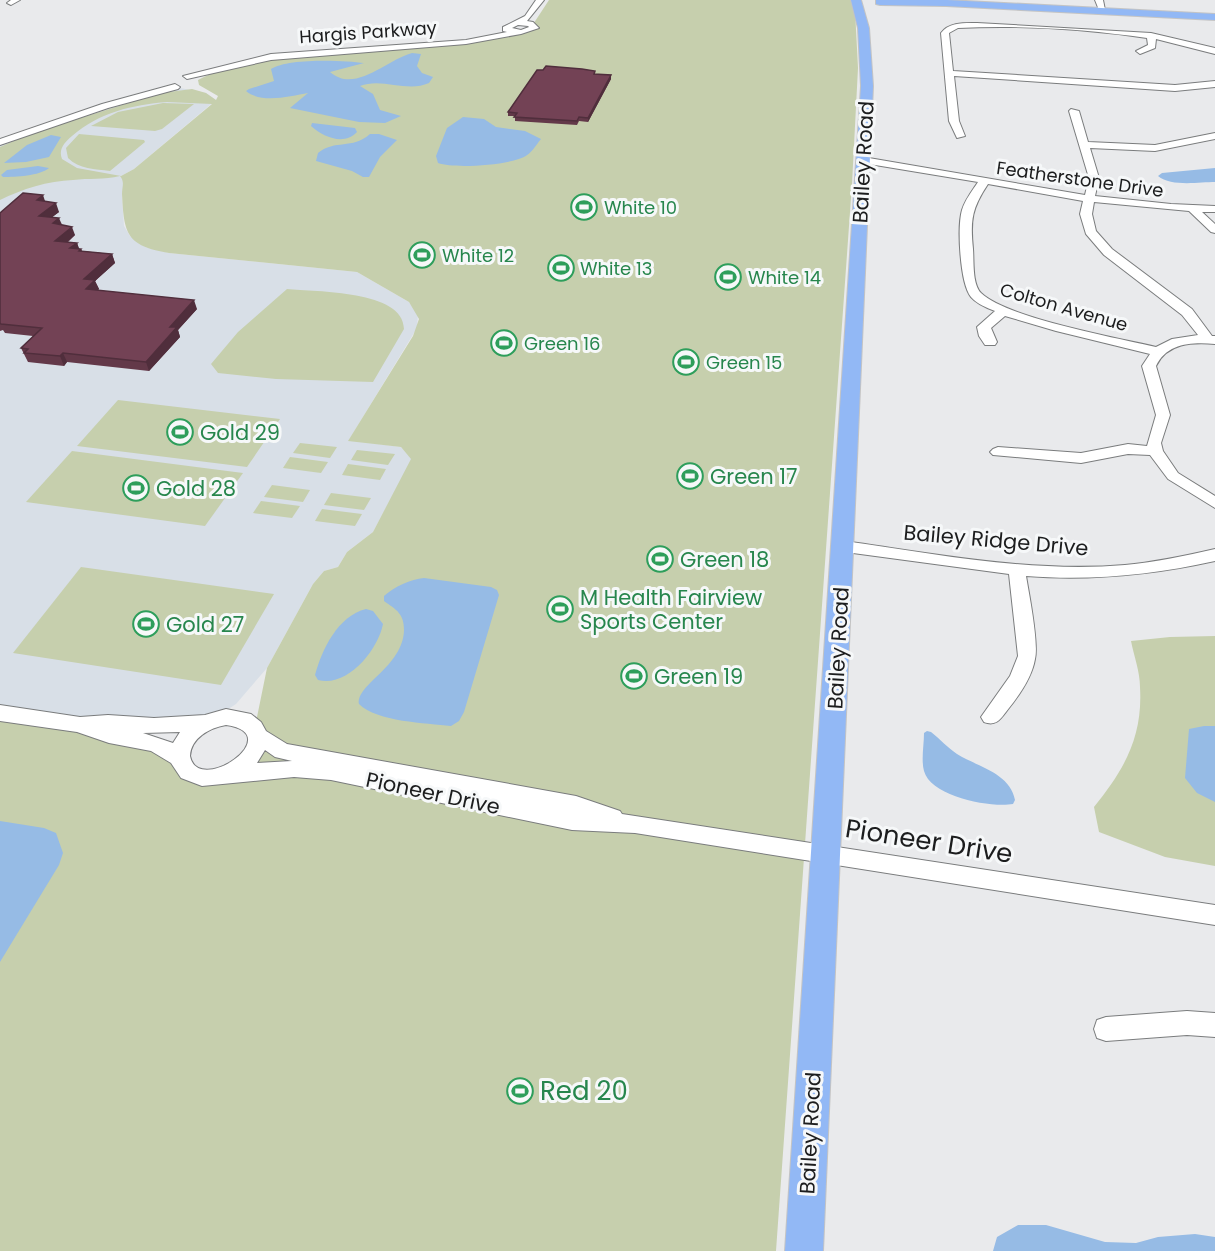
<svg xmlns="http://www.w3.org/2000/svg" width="1215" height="1251" font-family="Poppins,sans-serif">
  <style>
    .built { fill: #d8dfe7 }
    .green { fill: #c6cfad; fill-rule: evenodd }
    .water { fill: #96bbe5 }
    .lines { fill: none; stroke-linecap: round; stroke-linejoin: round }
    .minor-casing { stroke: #7a7c7d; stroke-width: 2 }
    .major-casing { stroke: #c4c4c4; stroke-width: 2 }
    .minor { fill: #fff; fill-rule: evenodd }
    .major { fill: #92b8f5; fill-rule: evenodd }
    .wall { fill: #633949 }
    .shaded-wall { fill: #502e3c }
    .building { fill: #734255; stroke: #502e3c; stroke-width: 1.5 }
    .labels { text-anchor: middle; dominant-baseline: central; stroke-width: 6; stroke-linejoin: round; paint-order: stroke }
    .far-street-label { font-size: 18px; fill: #1c1d1e; stroke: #f6f8f9 }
    .far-leisure-label { font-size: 18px; fill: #27864d; stroke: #f6f8f9; text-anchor: start }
    .street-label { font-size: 21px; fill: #1c1d1e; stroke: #f6f8f9 }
    .leisure-label { font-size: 21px; fill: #27864d; stroke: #f6f8f9; text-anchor: start }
    .near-street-label { font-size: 26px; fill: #1c1d1e; stroke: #f6f8f9 }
    .near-leisure-label { font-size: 26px; fill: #27864d; stroke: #f6f8f9; text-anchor: start }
  </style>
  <rect width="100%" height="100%" fill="#e9eaec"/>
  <polygon class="built" points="175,87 206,93 216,100 134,169 121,176 124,181 122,197 124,226 130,236 146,247 169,253 357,272 409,302 418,314 417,328 349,440 401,447 412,459 373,532 347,552 338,567 324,571 313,584 267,668 236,704 213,719 192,724 0,713 0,142"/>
  <g class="green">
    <path d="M549 0H851L855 10 858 68 852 184 776 1251H0V713L148 741 186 770H237L256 722 267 668 313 584 324 571 338 567 347 552 373 532 411 459 401 447 348 441 413 336 419 319 409 302 357 272 169 253C126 246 124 233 122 194 122 187 125 182 120 176 104 180 89 178 73 180 48 181 22 189 0 200V147L32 133 161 93 192 89 206 93 216 100 218 96 199 85 198 80C249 54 308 55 364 50 419 46 473 41 528 32ZM167 102 212 104 134 169 121 176 77 168 62 159C58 149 65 142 72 136 100 112 132 105 167 102Z"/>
    <polygon points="163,103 194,104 162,129 155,131 91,126 118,112"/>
    <path d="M79 134 144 140 145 142 110 171C95 169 79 169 68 158L66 148Z"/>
    <path d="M287 289C316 292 404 290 404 329L373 382 276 379 218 373 211 364 238 332Z"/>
    <polygon points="118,400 280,419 247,467 77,446"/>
    <polygon points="300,443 337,447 330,458 293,453"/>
    <polygon points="357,450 395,454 388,465 351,460"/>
    <polygon points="72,451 243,473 205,526 26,502"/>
    <polygon points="290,457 328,462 321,473 283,468"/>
    <polygon points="348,464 386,469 380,480 342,475"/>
    <polygon points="272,485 310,490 303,502 264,497"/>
    <polygon points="331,493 371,498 364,510 324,505"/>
    <polygon points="261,501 300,506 292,518 253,513"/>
    <polygon points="322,509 362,514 355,526 315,521"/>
    <polygon points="81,567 274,594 221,685 13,653"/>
    <path d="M1215 636V866L1165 857 1099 832 1094 807C1124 770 1143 737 1140 687 1140 672 1134 656 1131 641L1170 637Z"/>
  </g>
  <g class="water">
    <path d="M412 53 421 54 417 66 422 73 433 77 429 83C407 93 382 77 360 86L373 94 380 110 401 116 385 123 359 122 290 108 308 93C291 96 261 104 246 91L249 89 274 81 271 69C287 58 344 60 364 63L330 72C355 94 386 60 412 53Z"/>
    <path d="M463 117 484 119 496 127 525 131 541 139C536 145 531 154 524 157 508 165 455 169 438 163L436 156 447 128Z"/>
    <path d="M312 123 355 128 357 132C344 146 323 137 311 126Z"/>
    <path d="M370 134H379L397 140 380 157 369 177H363L352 171 316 161 318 153C335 139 352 150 370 134Z"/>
    <polygon points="51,135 61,137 49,157 26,162 4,163 27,145"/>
    <path d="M38 166 49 168C39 176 16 177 3 177L1 175 7 170Z"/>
    <path d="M1215 168V182C1199 182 1171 187 1158 176L1162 173Z"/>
    <path d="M424 578 491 587 497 590 499 595 464 712 459 721 451 726C426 723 377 722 359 704 356 684 403 667 404 630 404 614 397 610 384 601V596C394 587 411 579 424 578Z"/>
    <path d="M366 609 373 611 383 624C378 650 347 688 318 680L315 675C322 649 338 616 366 609Z"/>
    <polygon points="1204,726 1215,726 1215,802 1197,793 1185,778 1189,729"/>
    <path d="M927 731 931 732C940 739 948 748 957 754 978 767 1010 773 1015 800L1013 804C991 808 931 797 924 771 921 760 924 745 924 733Z"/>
    <polygon points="0,821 44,828 56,833 63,853 59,865 0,962"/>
    <polygon points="1018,1225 1046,1225 1105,1242 1136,1243 1158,1237 1195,1234 1215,1237 1215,1251 993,1251 997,1237"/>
  </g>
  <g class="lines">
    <g class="minor-casing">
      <g id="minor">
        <polygon points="11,0 20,0 11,5 7,3"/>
        <path d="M536 0H544L527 21 533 22 539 28 521 34 466 44 271 60 187 79 183 76 271 54 466 40 507 32 503 31V27L525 16ZM518 25 528 26 529 27 521 30 512 28Z"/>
        <polygon points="1095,0 1103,0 1105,10 1099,10"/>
        <path d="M977 23 1151 33 1215 48V54L1156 39 1155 48 1140 54 1136 51 1148 45 1147 38C1086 29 1020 25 958 28L949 33 953 71 1175 85 1215 81V87L1175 91 954 76 959 121 965 136 957 138 949 121 941 33C949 22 964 23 977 23Z"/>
        <polygon points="175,84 180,87 178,89 108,108 0,145 0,139 102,104"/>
        <path d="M1071 109 1079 111 1088 142 1155 145 1215 133V139L1155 151 1090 148 1099 178 1095 196 1171 204 1215 206V212H1202L1215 224V233L1211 232 1189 211 1094 202 1092 214 1096 231 1112 249 1192 309 1212 336H1215V344C1192 342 1167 343 1156 366L1170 415 1161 443 1163 451 1178 473 1215 496V508L1168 479 1150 455 1128 454 1081 463 993 455 990 452 993 449 998 447 1081 453 1128 444 1147 446 1156 415 1142 366 1150 354 1056 331 1005 316 991 328 997 342 995 345H985L979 336 977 327 995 311C987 308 977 304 971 297 960 284 957 227 962 210 965 200 972 191 978 182L863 163 858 160 863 157 1085 195 1089 178 1069 111ZM988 184 1083 201 1080 214 1086 234 1104 255 1182 315 1198 335 1172 339 1156 347C1118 338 1007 318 981 293 972 284 974 261 973 249 970 220 972 208 988 184Z"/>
        <path d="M844 541C936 554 1032 573 1125 565 1156 562 1185 556 1215 549V561C1152 575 1091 581 1026 576 1029 594 1039 643 1035 659 1032 677 1020 694 1009 708 1001 718 997 727 984 722L981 717 1010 676 1018 656 1009 574 838 551 836 547 838 543Z"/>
        <path d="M0 705 80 717 108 715 154 718 205 715 226 709 251 714 261 722 266 731 287 744 576 796 620 811 622 814 1215 905V925L635 833 572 830 331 780 294 777 202 786 181 778 171 763 151 751 109 743 77 732 0 721ZM226 725C289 734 198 797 190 756 191 738 209 728 226 725ZM180 732 173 743 143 733ZM265 750 275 757 292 761 257 763Z"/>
        <polygon points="1187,1011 1215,1013 1215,1037 1187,1035 1106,1041 1097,1038 1094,1029 1097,1020 1106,1017"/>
      </g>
    </g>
    <g class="major-casing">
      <g id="major">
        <polygon points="851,0 861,0 869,28 873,86 823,1251 785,1251 861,86 858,28"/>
        <polygon points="876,0 947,0 1215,14 1215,20 946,6 880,5 876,4"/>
      </g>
    </g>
    <use href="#minor" class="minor"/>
    <use href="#major" class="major"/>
  </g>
  <g class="wall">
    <polygon points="595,74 611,79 588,122 579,121 577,125 515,121 515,116 508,116 508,112"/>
    <polygon points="45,201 59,212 52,217 75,235 68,242 77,243 79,249 81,249 82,251 112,254 115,263 95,281 99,289 98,290 197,309 178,330 180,337 149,371 67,362 64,366 28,362 21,348 33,336 5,333 3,330 0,331 0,213"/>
  </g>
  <g class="shaded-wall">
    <polygon points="611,75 611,79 588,122 588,118"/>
    <polygon points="43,195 46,204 37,200"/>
    <polygon points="56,203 59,212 42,225 39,216"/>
    <polygon points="59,218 63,227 53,223"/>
    <polygon points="72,227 75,235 59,249 55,241"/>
    <polygon points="77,243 80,251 81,249 84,258 70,248"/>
    <polygon points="112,254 115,263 95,281 99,289 89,298 84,279"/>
    <polygon points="194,300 197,309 178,330 180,337 149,371 146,362 170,327"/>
    <polygon points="63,353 67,362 64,366 60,356"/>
  </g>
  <g class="building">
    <polygon points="546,66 582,69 595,71 594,74 611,75 588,118 579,117 577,121 514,117 517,113 508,112 537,70 543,70"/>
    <polygon points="23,193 43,195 37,200 56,203 39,216 59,218 53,223 72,227 55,241 77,243 70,248 81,249 79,251 112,254 84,279 95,280 86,289 194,300 170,327 177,327 146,362 63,353 60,356 24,353 28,349 21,348 42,328 1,324 0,323 0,213"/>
  </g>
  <defs>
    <g id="stadium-ring" transform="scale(1.35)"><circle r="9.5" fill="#f6f8f9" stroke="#2e9e5b" stroke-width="1.5"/><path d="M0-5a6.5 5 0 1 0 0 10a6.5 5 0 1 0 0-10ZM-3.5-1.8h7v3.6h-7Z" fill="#2e9e5b"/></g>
  </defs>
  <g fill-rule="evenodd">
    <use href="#stadium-ring" x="584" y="207"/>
    <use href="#stadium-ring" x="422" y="255"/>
    <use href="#stadium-ring" x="561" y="268"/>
    <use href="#stadium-ring" x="728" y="277"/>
    <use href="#stadium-ring" x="504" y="343"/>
    <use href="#stadium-ring" x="686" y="362"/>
    <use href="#stadium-ring" x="180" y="432"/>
    <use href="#stadium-ring" x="690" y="476"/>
    <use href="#stadium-ring" x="136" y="488"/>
    <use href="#stadium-ring" x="660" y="559"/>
    <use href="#stadium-ring" x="560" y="609"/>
    <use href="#stadium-ring" x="146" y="624"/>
    <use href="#stadium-ring" x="634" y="676"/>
    <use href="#stadium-ring" x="520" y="1091"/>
  </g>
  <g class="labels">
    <g class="far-street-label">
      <text transform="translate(368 32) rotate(-4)">Hargis Parkway</text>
      <text transform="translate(1080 179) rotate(8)">Featherstone Drive</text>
      <text transform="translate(1064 307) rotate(16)">Colton Avenue</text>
    </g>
    <g class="far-leisure-label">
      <text x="604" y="207">White 10</text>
      <text x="442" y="255">White 12</text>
      <text x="580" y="268">White 13</text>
      <text x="748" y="277">White 14</text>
      <text x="524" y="343">Green 16</text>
      <text x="706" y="362">Green 15</text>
    </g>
    <g class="street-label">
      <text transform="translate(863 162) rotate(-87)">Bailey Road</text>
      <text transform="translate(996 540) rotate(5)">Bailey Ridge Drive</text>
      <text transform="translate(838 648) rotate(-87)">Bailey Road</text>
      <text transform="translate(433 793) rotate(12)">Pioneer Drive</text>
      <text transform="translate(810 1133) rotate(-87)">Bailey Road</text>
    </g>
    <g class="leisure-label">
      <text x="200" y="432">Gold 29</text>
      <text x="710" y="476">Green 17</text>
      <text x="156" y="488">Gold 28</text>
      <text x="680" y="559">Green 18</text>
      <text x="580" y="597">M Health Fairview<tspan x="580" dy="24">Sports Center</tspan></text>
      <text x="166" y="624">Gold 27</text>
      <text x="654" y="676">Green 19</text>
    </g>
    <g class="near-street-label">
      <text transform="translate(929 841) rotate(9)">Pioneer Drive</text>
    </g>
    <g class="near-leisure-label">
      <text x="540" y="1091">Red 20</text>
    </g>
  </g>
</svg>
